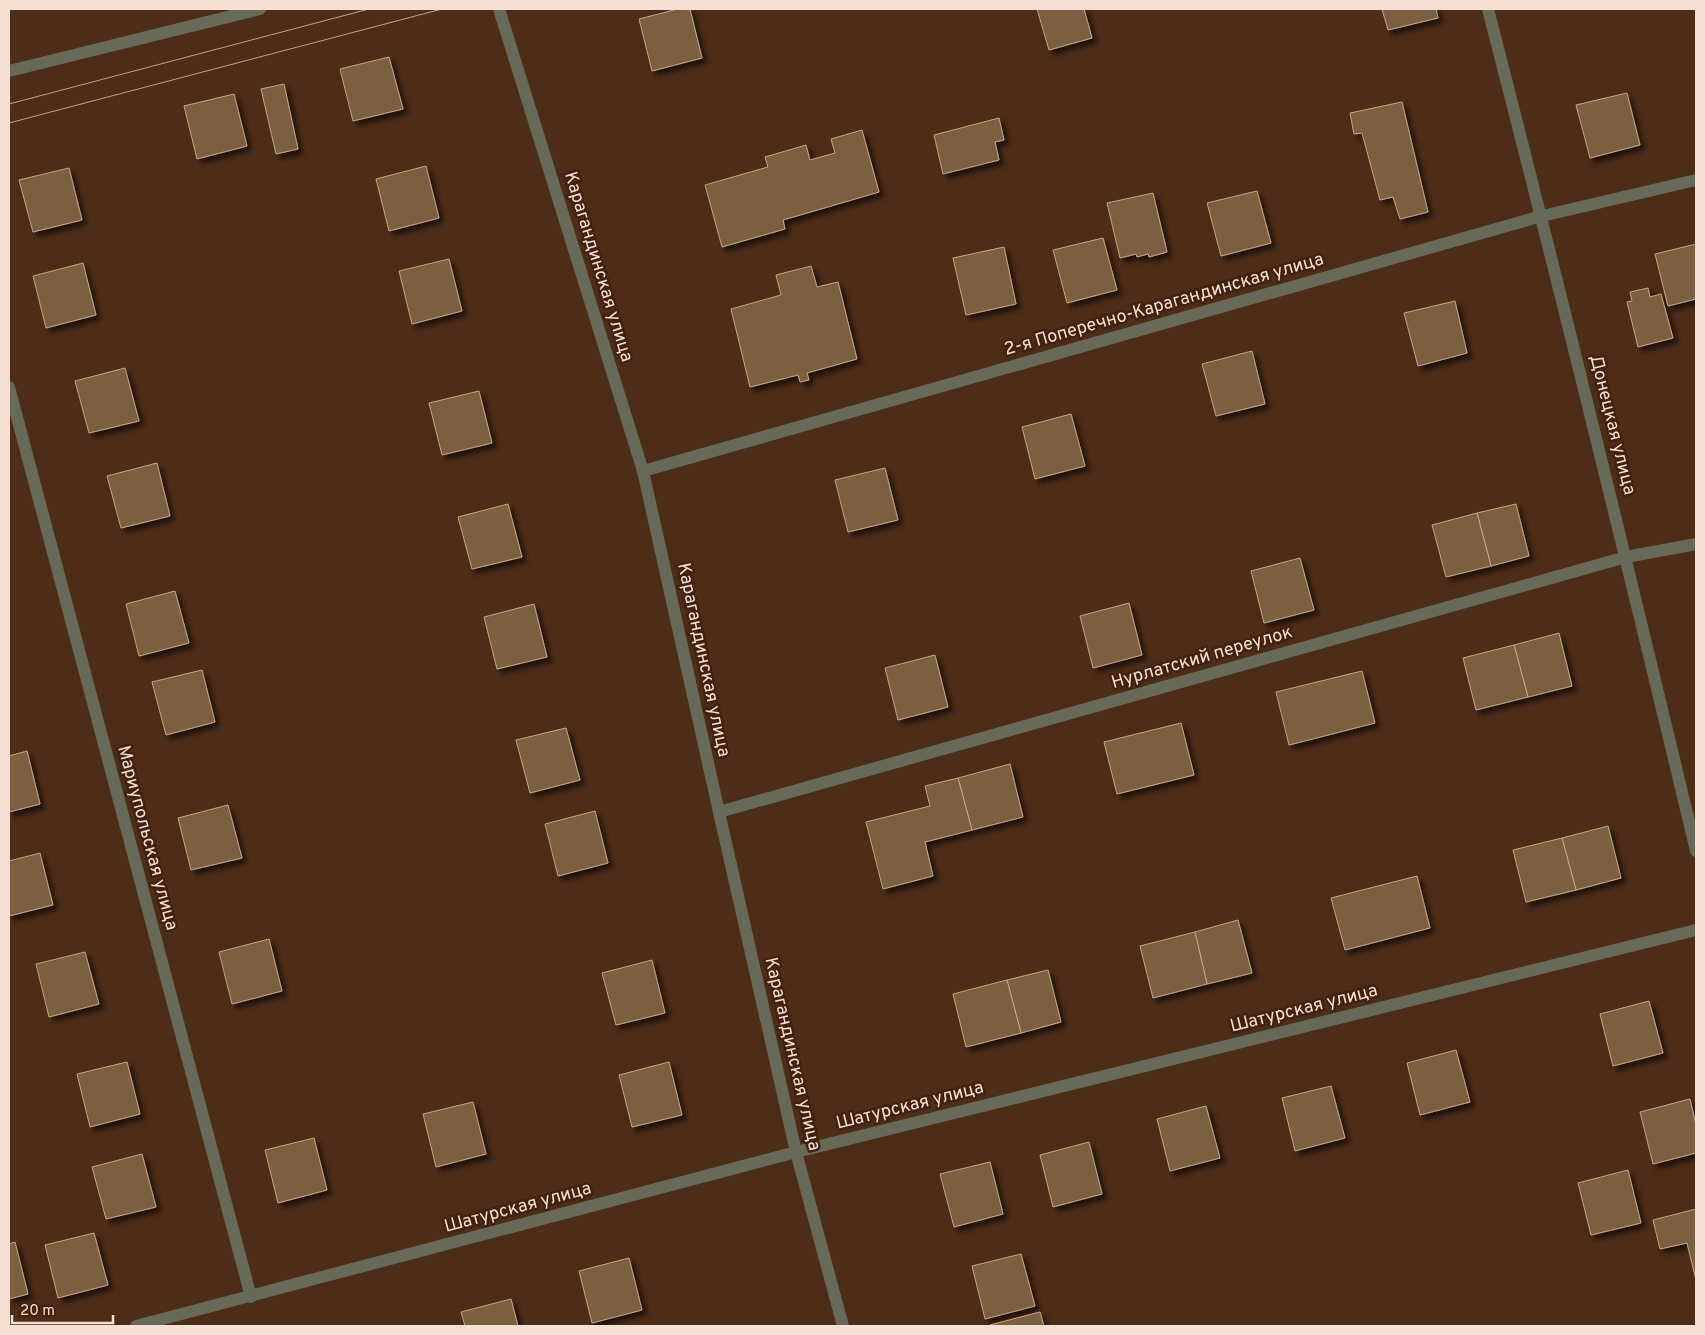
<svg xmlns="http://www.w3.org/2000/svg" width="1705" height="1335" font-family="Overpass,sans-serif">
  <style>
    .building { fill: #7a5f40; stroke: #c5a785; filter: url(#shadow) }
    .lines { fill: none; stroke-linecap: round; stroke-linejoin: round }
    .minor { stroke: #686a59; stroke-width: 12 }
    .tram { stroke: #bda394; stroke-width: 1 }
    .labels { text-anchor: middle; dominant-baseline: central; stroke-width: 5; stroke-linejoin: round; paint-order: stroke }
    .street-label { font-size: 18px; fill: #f6e0d4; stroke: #42220e }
  </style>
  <defs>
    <filter id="shadow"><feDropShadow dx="4.5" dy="4.5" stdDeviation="2.5" flood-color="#0009"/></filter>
  </defs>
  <rect width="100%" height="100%" fill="#4d2c18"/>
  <g class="building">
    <polygon points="678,9 690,9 702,58 652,71 639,19"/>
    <polygon points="1037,9 1084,9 1092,38 1049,50"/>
    <polygon points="1382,9 1436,9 1438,18 1388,30"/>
    <polygon points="389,57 403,109 353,121 340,69"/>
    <polygon points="284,84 298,149 276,154 261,89"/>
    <polygon points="1627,93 1640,145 1590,158 1576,105"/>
    <polygon points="234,94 247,146 197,159 184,106"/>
    <polygon points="1402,102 1428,212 1400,219 1393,197 1380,200 1362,133 1354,134 1350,113"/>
    <polygon points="999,118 1004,140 995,142 999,160 943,174 934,135"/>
    <polygon points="862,130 879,192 783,220 785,229 722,247 705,185 768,167 765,157 806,145 810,160 835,153 831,139"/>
    <polygon points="426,166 439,218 389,231 376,179"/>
    <polygon points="69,168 82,220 33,232 19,180"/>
    <polygon points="1257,191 1271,243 1221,256 1207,203"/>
    <polygon points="1153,193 1167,252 1149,257 1148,254 1137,257 1136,254 1120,258 1107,203"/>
    <polygon points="1103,238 1117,290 1067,303 1053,250"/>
    <polygon points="1696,244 1696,299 1668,306 1655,254"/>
    <polygon points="1004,247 1016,304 966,315 953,258"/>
    <polygon points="449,259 462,311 412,324 399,271"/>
    <polygon points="83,263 96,315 46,328 33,276"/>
    <polygon points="811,266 817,287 838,282 857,359 807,373 809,380 800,382 798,375 750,387 731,309 781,295 776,275"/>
    <polygon points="1648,288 1650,297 1661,294 1673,338 1638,347 1627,302 1632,301 1630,292"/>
    <polygon points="1455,301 1467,353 1418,366 1404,313"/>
    <polygon points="1252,351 1265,404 1216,416 1202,364"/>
    <polygon points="125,368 139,421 89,433 75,381"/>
    <polygon points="479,391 492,443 442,455 429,403"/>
    <polygon points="1071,414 1085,466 1035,479 1022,427"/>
    <polygon points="157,463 170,516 121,528 107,476"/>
    <polygon points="885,468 898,520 848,532 835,480"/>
    <polygon points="508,504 522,557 472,569 458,517"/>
    <polygon points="1516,504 1529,556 1491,566 1477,513"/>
    <polygon points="1477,513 1491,566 1446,577 1432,525"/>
    <polygon points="1300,558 1314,610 1264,623 1251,571"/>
    <polygon points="175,591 189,643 139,656 126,604"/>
    <polygon points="1129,603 1142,655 1093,668 1080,616"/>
    <polygon points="534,604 547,657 497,669 484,617"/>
    <polygon points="1559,633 1572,686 1528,697 1514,645"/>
    <polygon points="1514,645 1528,697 1476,710 1463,658"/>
    <polygon points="935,655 948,707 898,720 885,668"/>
    <polygon points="202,670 215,722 166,735 152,682"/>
    <polygon points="1362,671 1375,723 1289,745 1276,692"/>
    <polygon points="1181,723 1194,775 1117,794 1104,742"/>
    <polygon points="566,728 580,780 530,793 516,740"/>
    <polygon points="27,751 40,804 9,812 9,756"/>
    <polygon points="1010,764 1023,817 972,830 958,778"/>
    <polygon points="958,778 972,830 925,842 933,876 883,889 866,822 930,806 925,786"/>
    <polygon points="228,805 242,858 191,870 178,818"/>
    <polygon points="595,811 608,863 558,876 545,824"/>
    <polygon points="1608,826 1621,878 1576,890 1562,838"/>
    <polygon points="1562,838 1576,890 1526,902 1513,850"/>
    <polygon points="40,853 53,905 9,916 9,861"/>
    <polygon points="1417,876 1430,928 1345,950 1331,898"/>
    <polygon points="1238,920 1252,973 1207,984 1195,932"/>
    <polygon points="1195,932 1207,984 1153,998 1140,946"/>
    <polygon points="269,939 282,991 232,1004 219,952"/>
    <polygon points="85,952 99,1004 49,1017 36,964"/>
    <polygon points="652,960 665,1013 616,1025 602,973"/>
    <polygon points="1048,970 1061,1022 1021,1033 1007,980"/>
    <polygon points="1007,980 1021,1033 966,1047 953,994"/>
    <polygon points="1649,1001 1663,1053 1613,1066 1600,1014"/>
    <polygon points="1456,1050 1470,1102 1420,1115 1407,1063"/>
    <polygon points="127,1062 140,1114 90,1127 77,1074"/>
    <polygon points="669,1062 682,1115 632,1127 619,1075"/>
    <polygon points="1331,1086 1345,1138 1295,1151 1282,1098"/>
    <polygon points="1690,1099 1696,1125 1696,1153 1653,1164 1640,1112"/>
    <polygon points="473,1102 486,1154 436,1167 423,1114"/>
    <polygon points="1206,1106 1220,1158 1170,1171 1157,1119"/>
    <polygon points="314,1138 327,1190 278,1203 265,1150"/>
    <polygon points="1089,1142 1102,1194 1053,1207 1040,1155"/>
    <polygon points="142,1154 156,1207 106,1219 92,1167"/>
    <polygon points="990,1162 1003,1214 954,1227 940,1174"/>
    <polygon points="1628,1170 1641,1223 1591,1235 1578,1183"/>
    <polygon points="1696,1209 1696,1280 1687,1243 1660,1249 1653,1220"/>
    <polygon points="94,1233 108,1285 58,1298 45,1245"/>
    <polygon points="15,1242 28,1294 9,1299 9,1244"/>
    <polygon points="1021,1254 1035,1306 985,1319 972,1266"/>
    <polygon points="629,1258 642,1310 592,1323 579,1271"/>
    <polygon points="511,1299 518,1326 465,1326 461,1312"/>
    <polygon points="1040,1312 1044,1326 991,1326 990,1325"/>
  </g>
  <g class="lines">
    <g class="minor">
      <polyline points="499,9 643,471 719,812 796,1152 843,1326"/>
      <path d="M1488 9C1560 289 1629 570 1696 851"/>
      <polyline points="9,71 260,9"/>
      <polyline points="9,387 251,1297"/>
      <polyline points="643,471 1542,216 1696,180"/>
      <polyline points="719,812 1626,557 1696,544"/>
      <polyline points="136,1326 796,1152 1696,930"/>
    </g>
    <g class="tram">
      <polyline points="9,104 369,9"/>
      <polyline points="9,123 442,9"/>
    </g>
  </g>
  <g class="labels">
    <g class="street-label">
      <text transform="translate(598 267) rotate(73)">Карагандинская улица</text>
      <text transform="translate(1164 305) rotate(-16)">2-я Поперечно-Карагандинская улица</text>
      <text transform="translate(1612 425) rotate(76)">Донецкая улица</text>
      <text transform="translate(1202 658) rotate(-16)">Нурлатский переулок</text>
      <text transform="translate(703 660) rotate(78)">Карагандинская улица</text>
      <text transform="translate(147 838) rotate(75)">Мариупольская улица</text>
      <text transform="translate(1304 1009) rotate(-14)">Шатурская улица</text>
      <text transform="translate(792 1054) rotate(77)">Карагандинская улица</text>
      <text transform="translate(910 1106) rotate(-14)">Шатурская улица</text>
      <text transform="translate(518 1208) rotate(-15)">Шатурская улица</text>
    </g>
  </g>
  <rect width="1705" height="1335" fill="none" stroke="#f6e0d4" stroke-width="20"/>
  <path d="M12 1315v8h101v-8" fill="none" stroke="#f6e0d4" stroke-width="2.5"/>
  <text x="20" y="1315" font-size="15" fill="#f6e0d4" stroke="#42220e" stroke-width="4" paint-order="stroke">20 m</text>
</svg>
